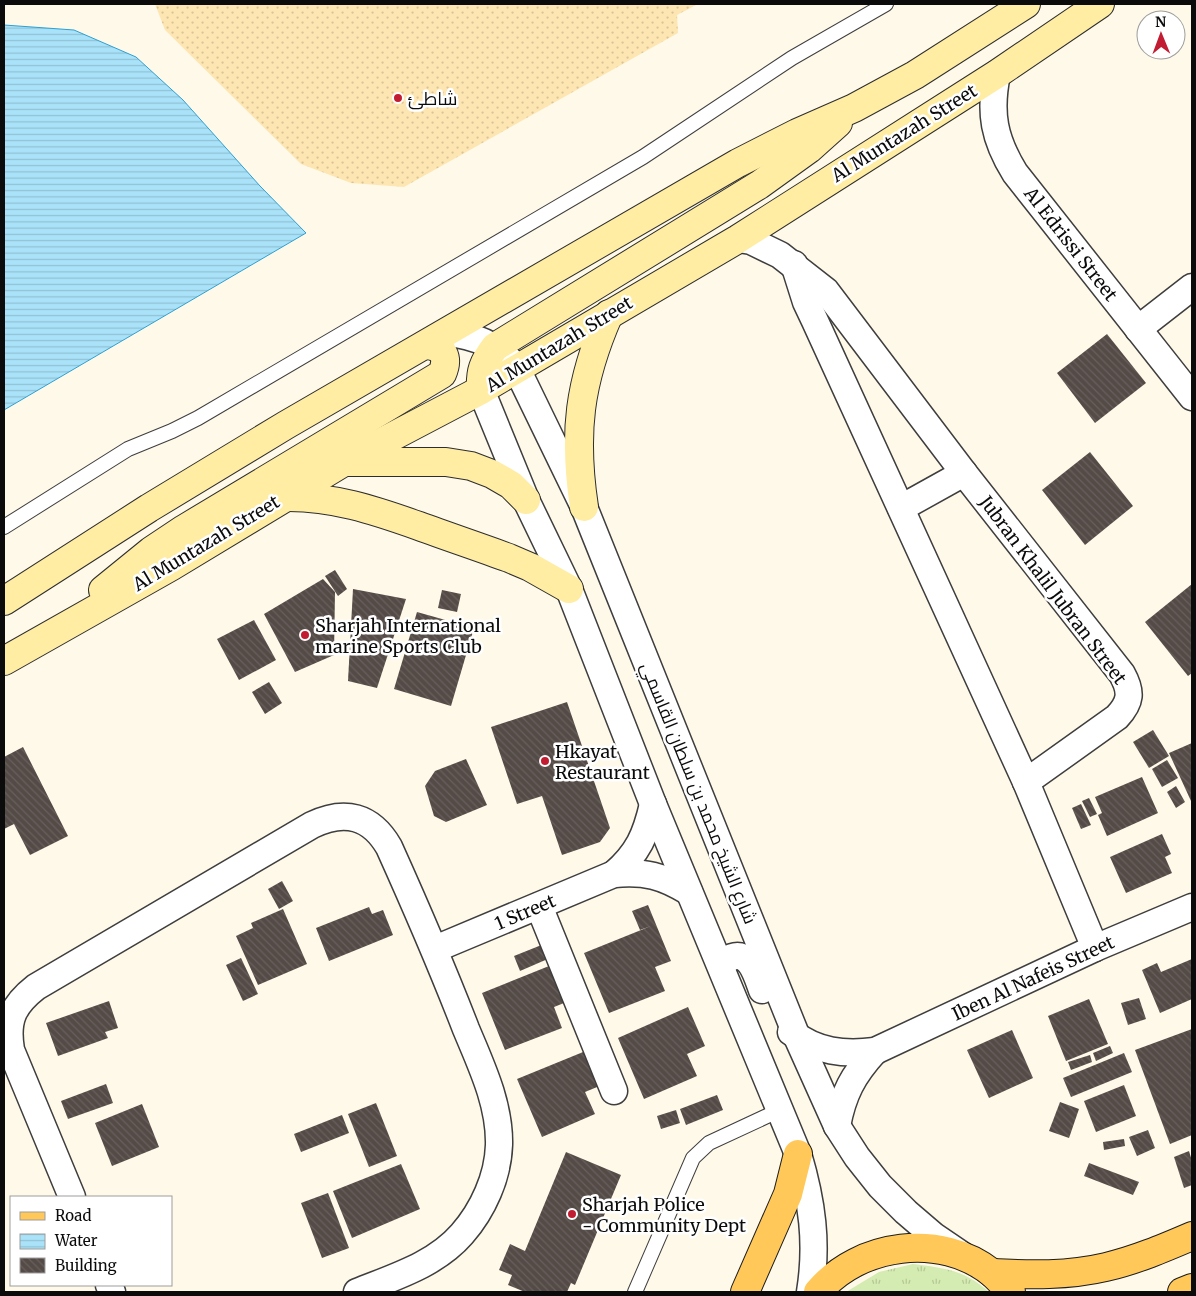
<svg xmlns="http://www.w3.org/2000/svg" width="1196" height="1296" font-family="Merriweather,Cairo,serif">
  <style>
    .grass { fill: url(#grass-tufts) }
    .sand { fill: url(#sand-dots) }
    .water { fill: url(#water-rules); stroke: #2da0d4 }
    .building { fill: url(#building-back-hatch) }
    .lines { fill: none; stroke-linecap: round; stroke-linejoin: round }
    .lane-casing { stroke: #3e3e3e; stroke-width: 16 }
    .street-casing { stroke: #3e3e3e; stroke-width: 29 }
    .secondary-casing { stroke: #2d2d2d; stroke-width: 30 }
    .primary-casing { stroke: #1c1c1c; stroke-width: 30 }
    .lane { stroke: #fff; stroke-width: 14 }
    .street { stroke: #fff; stroke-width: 26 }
    .secondary { stroke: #ffeda4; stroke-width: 28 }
    .primary { stroke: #ffc859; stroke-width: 28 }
    .poi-dot { fill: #c11c32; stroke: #fff; stroke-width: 2 }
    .labels { text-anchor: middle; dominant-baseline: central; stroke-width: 5; stroke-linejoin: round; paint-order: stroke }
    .poi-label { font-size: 18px; fill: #0b0b0b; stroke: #fff; text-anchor: start }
    .street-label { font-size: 18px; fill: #0b0b0b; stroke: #fff }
  </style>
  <defs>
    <pattern id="grass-tufts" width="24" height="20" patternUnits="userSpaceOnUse" patternTransform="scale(1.25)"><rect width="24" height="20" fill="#d4ebb1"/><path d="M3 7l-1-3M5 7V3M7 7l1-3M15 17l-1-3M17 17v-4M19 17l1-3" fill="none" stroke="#b5c897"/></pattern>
    <pattern id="sand-dots" width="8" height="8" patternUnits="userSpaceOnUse" patternTransform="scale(1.25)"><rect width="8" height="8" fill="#fee6b2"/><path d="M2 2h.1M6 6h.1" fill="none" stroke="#d8c498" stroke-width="1.8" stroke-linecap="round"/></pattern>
    <pattern id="water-rules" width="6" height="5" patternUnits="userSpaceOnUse" patternTransform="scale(1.25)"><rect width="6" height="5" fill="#aae3f9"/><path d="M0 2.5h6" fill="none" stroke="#91c1d4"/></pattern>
    <pattern id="building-back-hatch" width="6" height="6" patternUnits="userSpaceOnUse" patternTransform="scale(1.25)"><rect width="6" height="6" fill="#544b47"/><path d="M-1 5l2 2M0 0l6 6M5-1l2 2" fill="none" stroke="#68605d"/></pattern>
  </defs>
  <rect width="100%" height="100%" fill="#fff9e9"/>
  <path class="grass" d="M913 1264C944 1268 965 1270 989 1292H846L879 1272Z"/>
  <polygon class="sand" points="155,4 698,4 677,15 678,33 404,187 351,183 301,164 165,30"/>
  <polygon class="water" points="4,25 74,30 136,57 183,100 260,186 306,233 4,410"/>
  <g class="building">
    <polygon points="1107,334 1146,383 1095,423 1057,373"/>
    <polygon points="1090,452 1133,506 1085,545 1042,490"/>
    <polygon points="335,570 347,589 338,596 325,576"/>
    <polygon points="323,579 335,592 334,655 295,672 264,614"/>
    <polygon points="1192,584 1192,673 1188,676 1145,622"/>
    <polygon points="353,589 406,599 377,688 348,681"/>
    <polygon points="442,590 461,594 457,612 438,608"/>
    <polygon points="417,612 474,628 451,706 394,689"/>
    <polygon points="254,620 276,660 239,680 217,639"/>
    <polygon points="269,682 282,703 265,714 252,692"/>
    <polygon points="567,702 610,828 600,842 562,855 542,796 517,804 491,727"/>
    <polygon points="1153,730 1169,756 1149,768 1133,742"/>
    <polygon points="1192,743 1192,801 1191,801 1169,753"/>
    <polygon points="23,747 68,836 30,855 14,824 4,829 4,757"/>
    <polygon points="466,759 487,805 446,822 434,816 425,786 435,771"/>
    <polygon points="1167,760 1178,778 1162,787 1152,769"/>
    <polygon points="1142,777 1158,813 1107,836 1098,815 1102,813 1095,797"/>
    <polygon points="1176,786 1185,802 1176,808 1167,792"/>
    <polygon points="1089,798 1097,814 1090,817 1082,801"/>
    <polygon points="1081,804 1091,825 1081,829 1072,808"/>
    <polygon points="1162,834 1171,854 1165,857 1172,873 1126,893 1110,857"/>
    <polygon points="282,881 293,901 279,909 268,889"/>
    <polygon points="648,905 671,961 655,967 665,991 609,1013 584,953 651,926 640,930 632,911"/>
    <polygon points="369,907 372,914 383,910 393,935 329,961 316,928"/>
    <polygon points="283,909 307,964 258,985 236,936 253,928 251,923"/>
    <polygon points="544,944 550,958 520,971 514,956"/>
    <polygon points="241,958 258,994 243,1001 226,965"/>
    <polygon points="1192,959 1192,999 1160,1013 1142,970 1157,963 1161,972"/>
    <polygon points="554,964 569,1001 554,1007 562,1028 505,1050 482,993"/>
    <polygon points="1139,998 1146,1019 1128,1025 1121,1003"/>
    <polygon points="1089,999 1108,1044 1066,1061 1048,1016"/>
    <polygon points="109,1001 118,1028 105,1032 108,1038 58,1056 46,1023"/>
    <polygon points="688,1007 705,1046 687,1054 697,1076 644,1099 618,1038"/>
    <polygon points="1192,1029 1192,1135 1170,1144 1135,1050"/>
    <polygon points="1012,1030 1033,1078 989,1098 967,1050"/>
    <polygon points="1110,1046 1113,1053 1096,1061 1093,1053"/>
    <polygon points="588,1050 602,1085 585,1092 595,1114 542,1137 517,1079"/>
    <polygon points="1124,1053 1132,1072 1071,1097 1063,1078"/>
    <polygon points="1090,1055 1092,1062 1071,1070 1068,1062"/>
    <polygon points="106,1084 113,1103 68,1119 61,1101"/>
    <polygon points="1124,1085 1136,1116 1096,1132 1084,1101"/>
    <polygon points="717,1095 723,1110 686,1125 680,1109"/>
    <polygon points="1060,1102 1079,1109 1069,1138 1049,1131"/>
    <polygon points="376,1103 397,1156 369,1167 348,1114"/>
    <polygon points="142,1104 159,1147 112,1166 95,1123"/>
    <polygon points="676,1110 680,1123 661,1129 657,1116"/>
    <polygon points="342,1115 349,1133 301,1152 294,1134"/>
    <polygon points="1148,1130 1155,1148 1137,1156 1129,1137"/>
    <polygon points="1124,1139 1125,1146 1104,1150 1103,1142"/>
    <polygon points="1189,1151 1192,1161 1192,1185 1184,1188 1174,1157"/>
    <polygon points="566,1152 621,1175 575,1285 571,1283 567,1292 525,1292 508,1285 512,1275 499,1270 510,1244 525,1251"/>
    <polygon points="1089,1163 1139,1182 1133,1195 1084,1176"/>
    <polygon points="401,1164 420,1209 352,1238 333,1191"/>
    <polygon points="328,1193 349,1248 322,1258 301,1203"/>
  </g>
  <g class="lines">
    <g class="lane-casing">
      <g id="lane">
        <polyline points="4,527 128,449 172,431 198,418 643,157 792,58 886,4"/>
        <polyline points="635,1292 693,1158 709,1143 780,1110"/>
      </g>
    </g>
    <g class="street-casing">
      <g id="street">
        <path d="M997 74C989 113 994 139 1015 173L1192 397"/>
        <path d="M738 239 751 241 780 255 826 291 964 473 1122 674C1132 692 1131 702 1117 717L1026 782"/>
        <polyline points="794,264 806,302 815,321 1026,782 1095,948"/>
        <polyline points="1138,329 1192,287"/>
        <path d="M446 333C475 335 499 345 517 369L584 507 797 1037 837 1126 857 1157 880 1186 906 1212 934 1236 962 1255"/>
        <path d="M481 390 526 500 569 589 653 804 798 1154C812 1201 818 1243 810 1292"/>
        <polyline points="901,508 964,473"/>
        <path d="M614 874C638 853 646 835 653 804"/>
        <polyline points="539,906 614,1091"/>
        <path d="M435 949 614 874C645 871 663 876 689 892"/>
        <path d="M722 969C724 963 726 959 732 957 751 951 757 977 762 990"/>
        <path d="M791 1032C817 1052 844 1055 875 1051L1095 948 1192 907"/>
        <path d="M837 1126C843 1094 853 1075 875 1051"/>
        <path d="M72 1197 11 1050C6 1020 13 1005 36 987L312 825C345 809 371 816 389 847 416 907 442 967 466 1029 481 1065 500 1104 499 1145 498 1177 483 1210 462 1234 435 1265 394 1277 357 1292"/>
        <polyline points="109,1285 112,1292"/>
      </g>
    </g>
    <g class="secondary-casing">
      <g id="secondary">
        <path d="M481 390C480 371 483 363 495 347L759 185 809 149 838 123"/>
        <polyline points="348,462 446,462 471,466 492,474 511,485 526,500"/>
        <path d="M284 497C332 496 374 510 419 526 449 537 479 547 509 558L530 567 569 589"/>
        <path d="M584 507C573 434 579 382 609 314"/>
        <path d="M103 590 151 551 184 529 442 374C449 358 444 346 426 345"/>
        <polyline points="4,601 149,508 286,425 738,163 797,133 854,108 915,75 1026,4"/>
        <polyline points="4,661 172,566 344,462 481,390 738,239 997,74 1100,4"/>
      </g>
    </g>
    <g class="primary-casing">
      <g id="primary">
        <path d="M992 1273C1030 1275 1068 1276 1106 1267 1136 1260 1164 1248 1192 1236"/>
        <polyline points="745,1292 788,1194 798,1154"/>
        <path d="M818 1292C859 1243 941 1232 992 1273 999 1279 1005 1286 1011 1292"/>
        <polyline points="1182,1292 1192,1288"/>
      </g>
    </g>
    <use href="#lane" class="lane"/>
    <use href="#street" class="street"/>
    <use href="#secondary" class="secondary"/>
    <use href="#primary" class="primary"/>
  </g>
  <g class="poi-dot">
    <circle cx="398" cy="98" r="5"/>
    <circle cx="305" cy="635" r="5"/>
    <circle cx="545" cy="761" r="5"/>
    <circle cx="572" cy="1214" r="5"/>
  </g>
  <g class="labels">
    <g class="poi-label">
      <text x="408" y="98">شاطئ</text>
      <text x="315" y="625">Sharjah International<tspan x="315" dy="21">marine Sports Club</tspan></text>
      <text x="555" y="751">Hkayat<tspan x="555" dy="21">Restaurant</tspan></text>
      <text x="582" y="1204">Sharjah Police<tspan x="582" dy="21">- Community Dept</tspan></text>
    </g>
    <g class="street-label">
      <text transform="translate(904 133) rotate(-32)">Al Muntazah Street</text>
      <text transform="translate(1071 244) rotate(52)">Al Edrissi Street</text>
      <text transform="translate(559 344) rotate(-31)">Al Muntazah Street</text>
      <text transform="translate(206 543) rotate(-31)">Al Muntazah Street</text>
      <text transform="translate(1053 590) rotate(53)">Jubran Khalil Jubran Street</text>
      <text transform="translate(699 793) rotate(68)">شارع الشيخ محمد بن سلطان القاسمي</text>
      <text transform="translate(525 912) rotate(-23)">1 Street</text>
      <text transform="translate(1033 978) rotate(-25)">Iben Al Nafeis Street</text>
    </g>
  </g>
  <rect width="1196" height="1296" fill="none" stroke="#0b0b0b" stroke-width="10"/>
  <rect x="10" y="1196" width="162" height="90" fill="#ffffff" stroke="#9d9d9d"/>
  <rect x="20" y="1212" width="25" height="8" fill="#ffc859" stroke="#9d9d9d"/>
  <text x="55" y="1221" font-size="15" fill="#0b0b0b">Road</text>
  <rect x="20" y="1234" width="25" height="15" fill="url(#water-rules)" stroke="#9d9d9d"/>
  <text x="55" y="1246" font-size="15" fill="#0b0b0b">Water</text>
  <rect x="20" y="1258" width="25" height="15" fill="url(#building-back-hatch)" stroke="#9d9d9d"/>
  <text x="55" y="1271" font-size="15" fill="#0b0b0b">Building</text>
  <g transform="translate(1161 35) rotate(359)"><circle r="24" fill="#ffffff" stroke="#9d9d9d"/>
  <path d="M0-4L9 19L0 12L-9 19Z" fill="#c11c32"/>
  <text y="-8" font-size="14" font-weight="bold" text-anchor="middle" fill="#0b0b0b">N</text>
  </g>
</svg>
